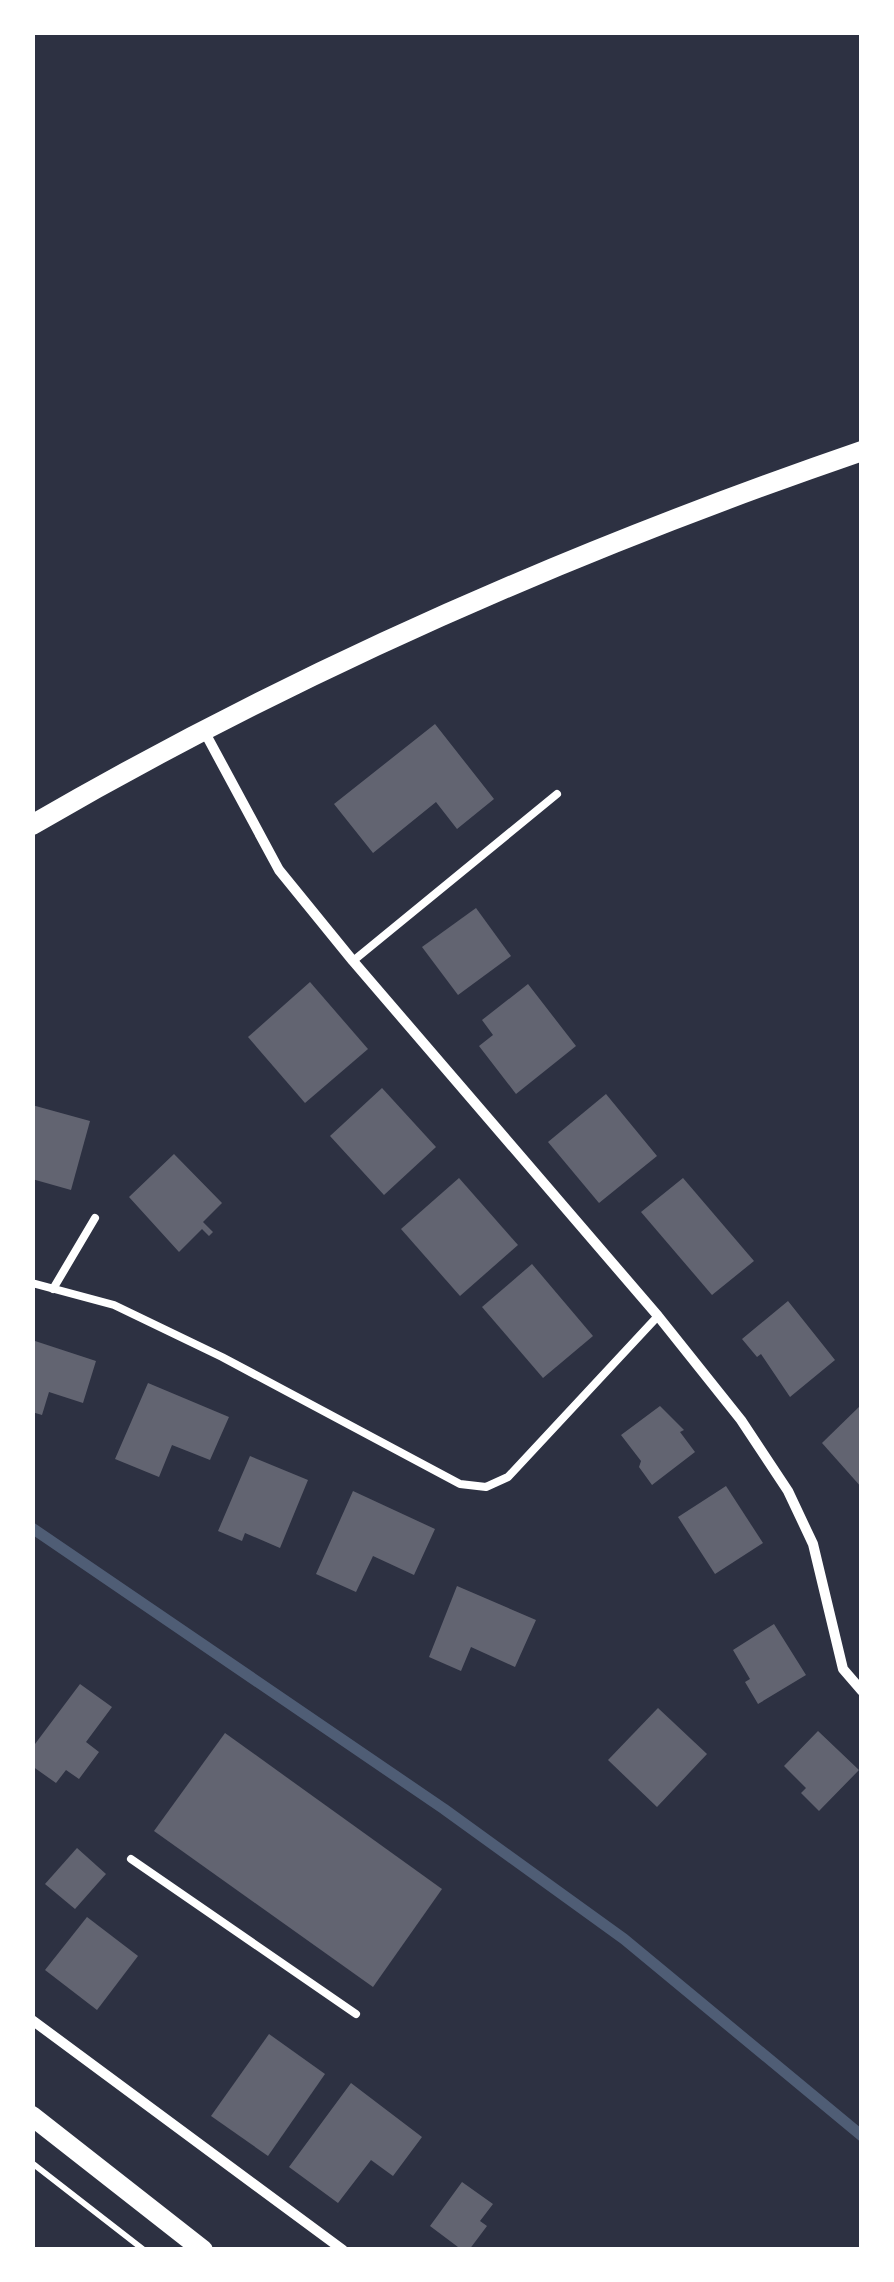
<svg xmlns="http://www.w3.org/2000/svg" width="894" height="2282" font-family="Figtree,sans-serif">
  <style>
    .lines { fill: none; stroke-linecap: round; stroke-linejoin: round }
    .stream { stroke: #4f5d75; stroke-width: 11 }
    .building { fill: #626471 }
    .path { stroke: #fff; stroke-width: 6 }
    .service { stroke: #fff; stroke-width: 8 }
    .minor { stroke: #fff; stroke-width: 10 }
    .secondary { stroke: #fff; stroke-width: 20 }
  </style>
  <rect width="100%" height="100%" fill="#2d3142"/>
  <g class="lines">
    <polyline class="stream" points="32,1528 444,1809 624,1939 862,2136"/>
  </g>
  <g class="building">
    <polygon points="435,724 494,799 457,829 436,802 373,853 334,804"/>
    <polygon points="476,908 511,956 458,995 422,947"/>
    <polygon points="310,982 368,1049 305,1103 248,1037"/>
    <polygon points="528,984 576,1046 516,1094 479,1046 493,1035 482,1020"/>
    <polygon points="382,1088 436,1147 384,1195 330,1136"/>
    <polygon points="606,1094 657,1156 599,1203 548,1142"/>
    <polygon points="32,1105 90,1121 71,1190 32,1179"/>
    <polygon points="174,1154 222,1203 203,1222 213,1232 209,1236 202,1229 179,1252 129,1197"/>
    <polygon points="459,1178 518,1245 460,1296 401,1229"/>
    <polygon points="683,1178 754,1261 712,1295 641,1212"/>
    <polygon points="532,1264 593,1336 543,1378 482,1307"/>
    <polygon points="788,1301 835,1360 790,1397 761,1354 757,1357 742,1339"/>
    <polygon points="32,1340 96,1361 83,1403 49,1392 42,1415 32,1412"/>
    <polygon points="148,1383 229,1417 210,1460 172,1445 159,1477 115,1459"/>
    <polygon points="862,1404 862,1488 822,1443"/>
    <polygon points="660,1406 684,1430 680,1432 695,1452 652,1485 639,1467 641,1461 621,1435"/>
    <polygon points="250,1456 308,1480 280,1548 245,1533 242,1541 218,1531"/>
    <polygon points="726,1486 763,1543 715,1574 678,1517"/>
    <polygon points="353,1491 435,1529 414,1575 373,1556 356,1592 316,1574"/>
    <polygon points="457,1586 536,1620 515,1667 471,1647 461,1671 429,1657"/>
    <polygon points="774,1624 806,1675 758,1704 745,1682 750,1679 733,1650"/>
    <polygon points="80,1684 112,1707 86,1742 99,1752 79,1779 66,1770 56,1783 32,1766 32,1748"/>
    <polygon points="658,1708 707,1754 657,1807 608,1760"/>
    <polygon points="818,1731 859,1770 819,1811 801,1793 806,1788 784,1766"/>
    <polygon points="225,1733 442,1889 373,1987 154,1831"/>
    <polygon points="77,1848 106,1874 75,1909 45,1884"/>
    <polygon points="87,1917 138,1956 97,2010 45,1970"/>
    <polygon points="269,2034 325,2074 268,2156 211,2116"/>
    <polygon points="351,2083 422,2137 393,2176 371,2160 338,2203 289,2167"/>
    <polygon points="462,2182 493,2204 480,2221 487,2226 469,2250 462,2250 430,2226"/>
  </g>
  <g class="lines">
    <polyline class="path" points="32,2163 144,2250"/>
    <g class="service">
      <polyline points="353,961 557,794"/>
      <polyline points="32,1283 114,1305 222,1357 460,1484 486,1487 508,1477 658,1316"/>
      <polyline points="53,1289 95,1218"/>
      <polyline points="131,1859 356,2014"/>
    </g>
    <g class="minor">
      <polyline points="203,729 279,870 353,961 658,1316 741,1420 788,1491 813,1544 843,1669 862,1691"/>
      <polyline points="32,2020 343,2250"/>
    </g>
    <g class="secondary">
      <path d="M32 825C295 672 574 550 862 451"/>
      <polyline points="32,2116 203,2250"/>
    </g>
  </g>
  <rect width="894" height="2282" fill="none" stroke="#ffffff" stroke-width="70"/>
</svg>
